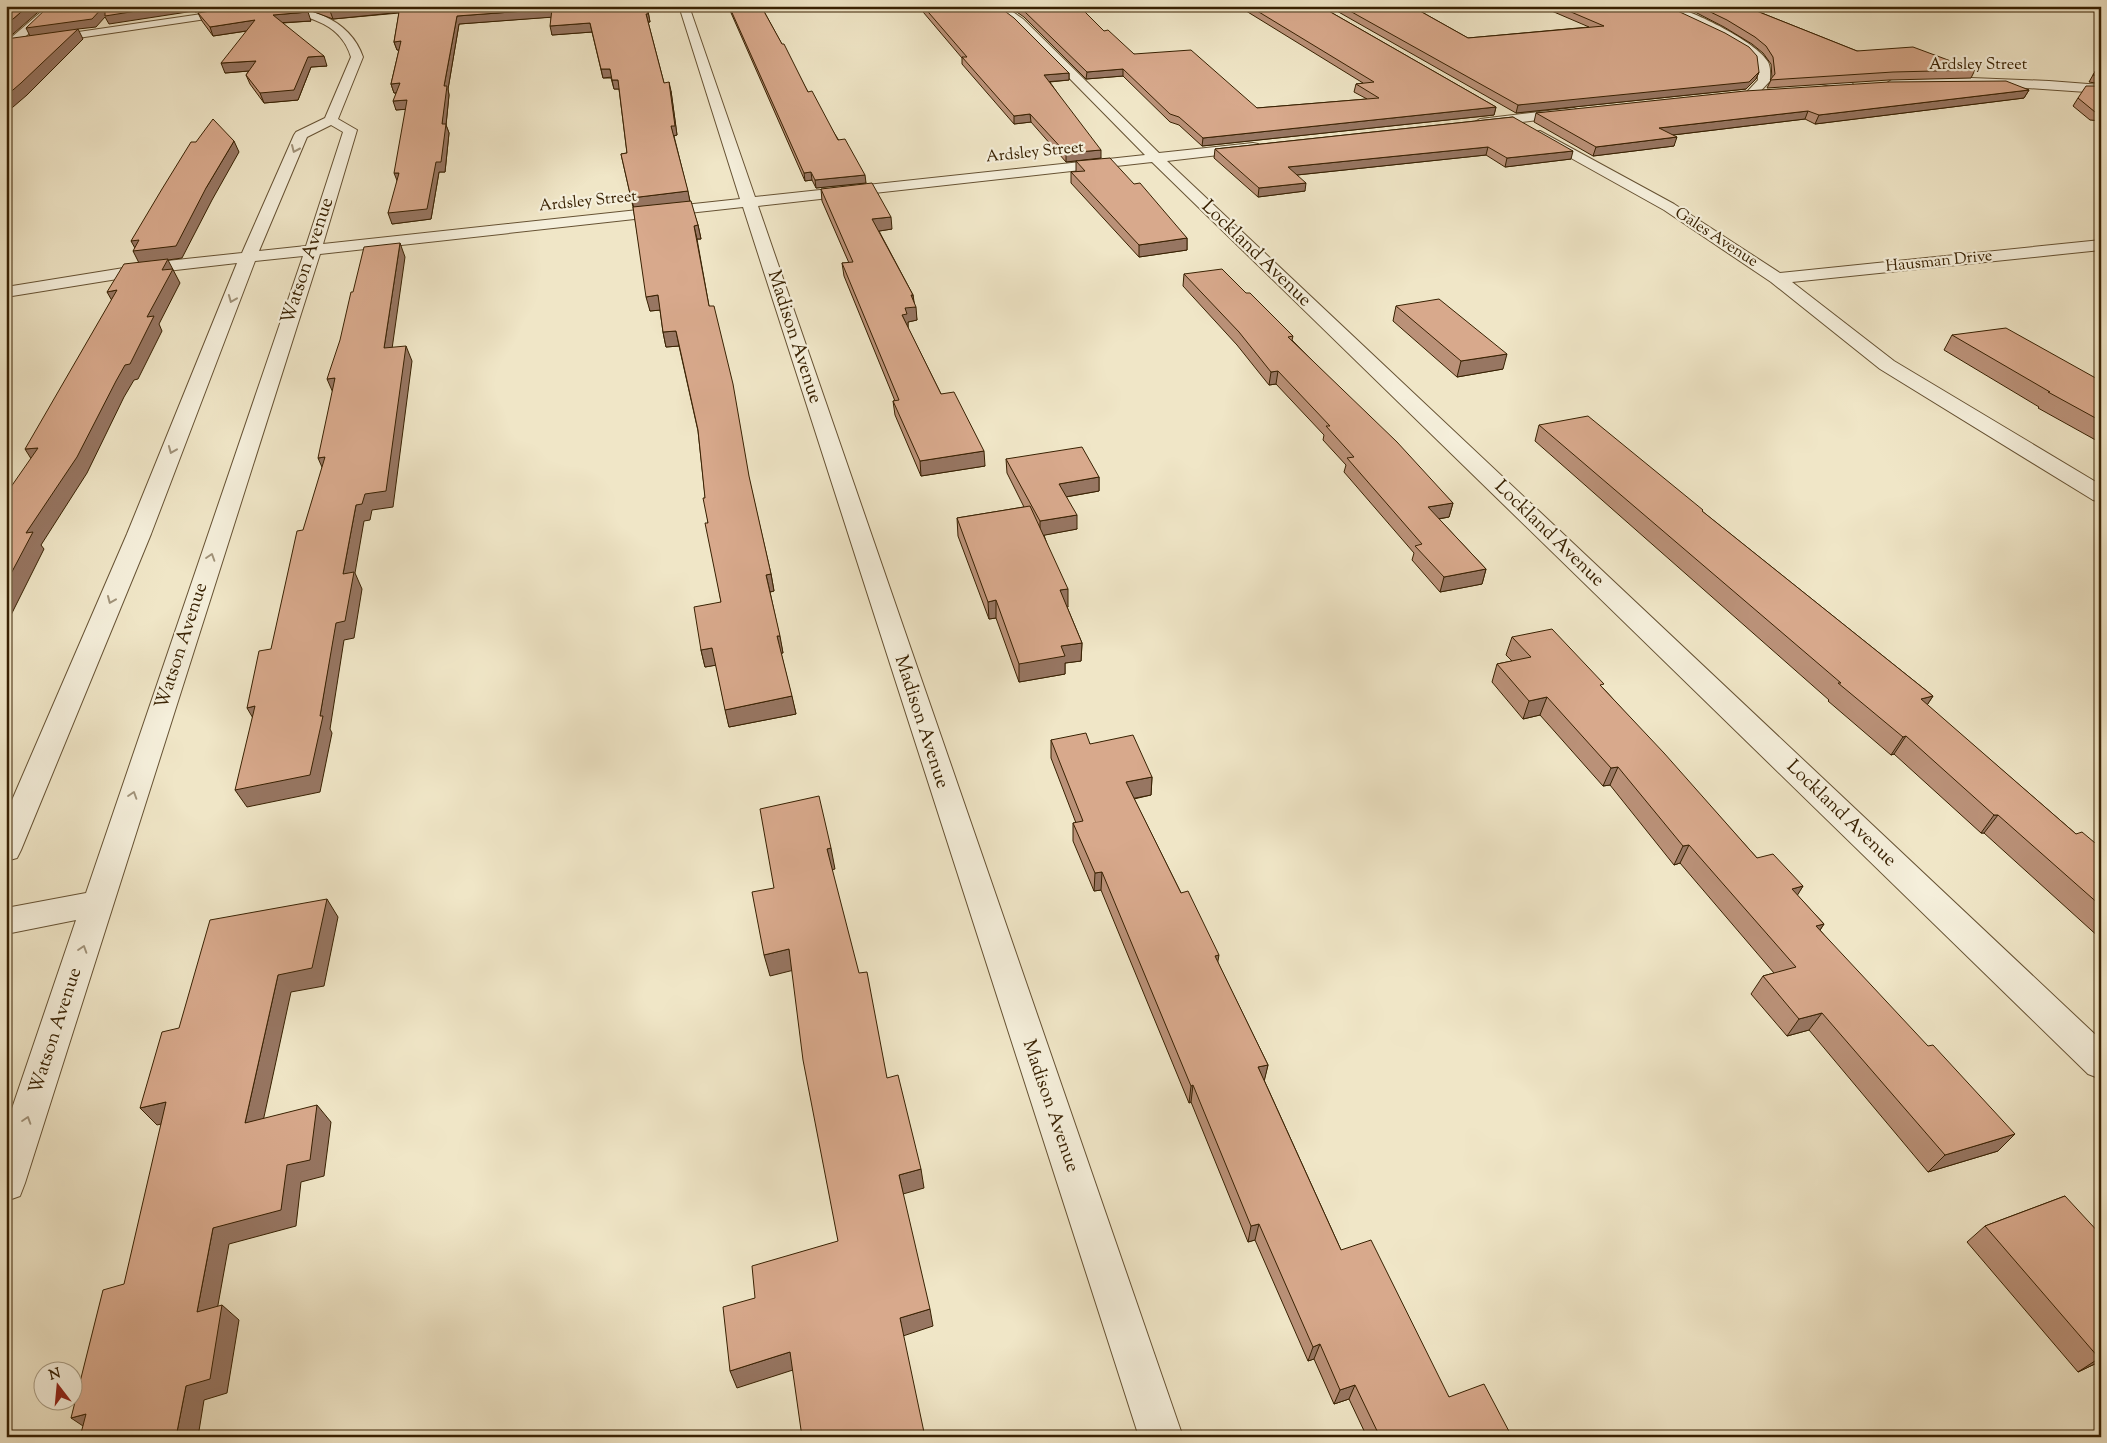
<svg xmlns="http://www.w3.org/2000/svg" width="2107" height="1443" font-family="'Sorts Mill Goudy',serif">
  <style>
    .lines { fill: none; stroke-linecap: round; stroke-linejoin: round }
    .minor-casing { stroke: #665233; stroke-width: 2 }
    .minor { fill: #f5efdb; fill-rule: evenodd }
    .wall { fill: #ba9178; stroke: #382102 }
    .shaded-wall { fill: #977662; stroke: #382102 }
    .building { fill: #d8a98c; stroke: #382102 }
    .oneway { stroke: #a09279 }
    .labels { text-anchor: middle; dominant-baseline: central; stroke-width: 4.5; stroke-linejoin: round; paint-order: stroke }
    .far-street-label { font-size: 16px; fill: #382102; stroke: #f5efdb }
    .street-label { font-size: 19px; fill: #382102; stroke: #f5efdb }
  </style>
  <rect width="100%" height="100%" fill="#f0e6c7"/>
  <filter id="stains"><feTurbulence type="fractalNoise" baseFrequency=".004" numOctaves="4"/><feColorMatrix values="0 0 0 0 .2 0 0 0 0 .09 0 0 0 0 .02 0 0 0 .5 -.17"/></filter>
  <radialGradient id="worn" r=".72"><stop offset=".6" stop-color="#630" stop-opacity="0"/><stop offset="1" stop-color="#630" stop-opacity=".3"/></radialGradient>
  <g class="lines">
    <g class="minor-casing">
      <g id="minor">
        <polygon points="48,6 60,6 10,50 6,51 6,42"/>
        <path d="M268 6C307 6 349 17 363 57L338 119 357 130 323 244 740 199 679 6H689L755 197 1145 155 1015 23 992 6H1004L1023 19 1159 153 1253 143 1258 144 1260 147 1258 150 1253 151 1167 161 2101 1040V1079L2088 1074 1152 162 758 206 1183 1437H1139L743 207 320 254 25 1183 20 1196 6 1201V1126L76 920 6 934V908L86 893 303 256 255 261 151 534 21 850 17 858 6 861V814L127 534 237 263 167 271 6 297V287L167 261 242 253 294 135 296 132 325 118 351 57C340 20 303 16 269 8ZM331 125 343 132 306 246 259 251 307 137Z"/>
        <path d="M1655 6C1660 6 1666 5 1671 6 1693 11 1757 42 1768 62 1771 68 1770 75 1770 81L1755 97H1747L1745 94 1758 80 1756 62 1737 45 1709 30Z"/>
        <polygon points="236,9 240,10 241,12 240,14 44,43 38,40 44,37"/>
        <polygon points="1800,71 1852,83 1854,86 1848,90 1796,78 1794,75"/>
        <polygon points="1971,78 2049,81 2101,85 2101,93 1997,86 1893,87 1887,83 1893,79"/>
        <polygon points="1574,108 1581,112 1579,115 1480,127 1473,123 1480,119"/>
        <polygon points="1540,131 1674,204 1780,273 2101,240 2101,250 1792,282 1894,361 2101,485 2101,502 2093,500 1880,369 1771,282 1664,210 1535,138 1533,135 1535,132"/>
      </g>
    </g>
    <use href="#minor" class="minor"/>
  </g>
  <g class="wall">
    <polygon points="291,6 647,6 650,22 648,22 664,83 671,91 677,135 674,136 690,201 698,225 701,239 697,239 709,306 771,574 774,591 770,592 783,653 781,653 796,714 729,727 716,665 705,667 701,650 721,602 708,523 698,431 679,346 666,347 663,332 660,310 650,311 633,207 621,154 627,153 619,89 614,89 611,78 603,78 592,32 552,35 551,17 459,24 448,89 449,95 446,125 449,133 445,172 439,172 431,219 392,224 406,109 396,110 396,93 394,93 391,84 399,50 397,50 394,42 399,13 333,19 301,7"/>
    <polygon points="728,6 761,6 808,92 866,183 816,188 812,180 805,181"/>
    <polygon points="918,6 998,6 1069,73 1069,80 1050,82 1101,158 1066,162 1031,122 1014,124 962,64 962,58"/>
    <polygon points="1008,6 1079,6 1104,31 1134,54 1257,108 1367,99 1354,92 1356,84 1363,83 1238,6 1320,6 1496,107 1494,115 1202,146 1179,125 1170,122 1123,76 1086,79 1024,17"/>
    <polygon points="1328,6 1411,6 1468,38 1589,27 1540,6 1667,6 1759,72 1756,79 1746,89 1516,113"/>
    <polygon points="1677,6 1744,6 1857,51 1975,70 1971,78 1889,80 1767,88 1772,78 1771,64 1763,53 1752,44 1724,27 1695,12"/>
    <polygon points="198,13 311,21 283,23 327,66 311,67 298,100 264,103 250,84 246,75 249,71 225,73 247,31 213,36 202,21"/>
    <polygon points="2101,62 2101,84 2089,82 2093,75"/>
    <polygon points="2101,86 2101,121 2090,120 2073,106 2078,98"/>
    <polygon points="2029,90 2024,98 1815,124 1805,119 1673,135 1674,146 1593,156 1534,122 1536,113"/>
    <polygon points="1513,117 1571,159 1505,167 1486,155 1297,175 1305,191 1258,197 1214,158 1215,149"/>
    <polygon points="1076,161 1134,184 1187,238 1187,250 1139,257 1071,183 1071,172 1076,172"/>
    <polygon points="821,189 892,229 879,231 913,295 917,320 908,322 908,328 941,394 985,466 921,476 895,415 893,401 895,401 844,276 842,263 849,263 822,201"/>
    <polygon points="1184,274 1246,293 1293,336 1292,340 1453,503 1449,517 1439,519 1486,569 1482,584 1440,592 1412,560 1414,553 1344,472 1346,465 1323,440 1324,435 1276,384 1269,385 1237,345 1183,286"/>
    <polygon points="1396,306 1503,369 1457,377 1393,321"/>
    <polygon points="1952,335 2101,381 2101,443 2038,408 2039,407 1944,350"/>
    <polygon points="1539,425 1703,512 1933,696 1927,705 2076,834 2101,848 2101,939 1984,833 1981,833 1894,754 1891,755 1828,701 1829,700 1535,441"/>
    <polygon points="1006,459 1099,477 1099,491 1066,497 1077,529 1044,535 1068,607 1067,607 1082,643 1081,661 1065,663 1065,674 1019,682 996,618 989,619 958,536 957,518 1024,507 1007,473"/>
    <polygon points="1512,637 1603,688 1757,858 1803,886 1797,895 1824,924 1820,930 1998,1151 1928,1172 1809,1030 1787,1036 1751,994 1763,976 1774,973 1680,863 1674,865 1610,785 1603,786 1540,715 1523,719 1492,682 1497,664 1512,661 1506,655"/>
    <polygon points="1051,740 1090,744 1152,777 1151,795 1134,799 1181,893 1218,963 1268,1065 1264,1080 1341,1250 1449,1397 1512,1437 1367,1437 1349,1399 1334,1404 1314,1359 1308,1361 1255,1240 1248,1242 1191,1102 1189,1103 1101,890 1094,891 1073,841 1073,823 1076,823 1051,758"/>
    <polygon points="2065,1196 2101,1361 2078,1372 1967,1242 1985,1226"/>
  </g>
  <g class="shaded-wall">
    <polygon points="28,6 44,7 6,40 6,25"/>
    <polygon points="104,6 192,6 194,11 109,24 105,17 96,27 78,29 83,39 27,95 6,113 6,96 30,36 26,28"/>
    <polygon points="192,6 241,6 195,12"/>
    <polygon points="381,6 401,6 403,12 333,19 330,11"/>
    <polygon points="647,6 650,22 648,22 646,14"/>
    <polygon points="552,9 554,17 459,24 448,89 449,95 446,125 449,133 445,172 439,172 431,219 392,224 388,213 442,124 444,86 457,16"/>
    <polygon points="308,12 311,21 276,23 273,15"/>
    <polygon points="255,20 259,29 213,36 210,27"/>
    <polygon points="590,23 592,32 552,35 550,26"/>
    <polygon points="401,41 404,50 397,50 394,42"/>
    <polygon points="324,56 327,66 311,67 298,100 264,103 260,93 308,57"/>
    <polygon points="256,61 260,70 225,73 221,63"/>
    <polygon points="601,69 610,69 612,77 603,78"/>
    <polygon points="1123,69 1123,76 1086,79 1087,72"/>
    <polygon points="1759,72 1756,79 1746,89 1516,113 1518,105"/>
    <polygon points="1069,73 1069,80 1045,82 1044,75"/>
    <polygon points="612,80 618,80 620,89 614,89"/>
    <polygon points="669,82 671,91 677,135 673,136 671,126"/>
    <polygon points="400,83 403,92 394,93 391,84"/>
    <polygon points="2029,90 2024,98 1815,124 1819,115"/>
    <polygon points="407,100 410,109 396,110 393,101"/>
    <polygon points="1496,107 1494,115 1202,146 1203,138"/>
    <polygon points="1808,111 1805,119 1656,137 1659,128"/>
    <polygon points="1030,114 1031,122 1014,124 1014,116"/>
    <polygon points="1677,137 1674,146 1593,156 1596,147"/>
    <polygon points="234,141 239,152 212,200 182,258 168,260 180,283 159,324 162,331 138,379 134,380 124,397 87,473 41,545 44,549 6,625 6,583 26,533 147,317 139,263 133,251 136,250 131,241 206,188"/>
    <polygon points="1488,147 1486,155 1287,176 1288,167"/>
    <polygon points="1101,150 1101,158 1066,162 1066,153"/>
    <polygon points="1573,151 1571,159 1505,167 1507,158"/>
    <polygon points="811,172 812,180 805,181 804,173"/>
    <polygon points="394,173 399,173 398,183"/>
    <polygon points="865,175 866,183 816,188 815,180"/>
    <polygon points="1306,183 1305,191 1258,197 1259,188"/>
    <polygon points="688,191 690,202 634,208 631,198"/>
    <polygon points="891,217 892,229 873,232 872,219"/>
    <polygon points="698,225 701,239 697,239 694,226"/>
    <polygon points="1187,238 1187,250 1139,257 1139,245"/>
    <polygon points="400,243 405,257 390,363 384,348"/>
    <polygon points="117,290 115,306 107,292"/>
    <polygon points="658,295 661,310 650,311 646,297"/>
    <polygon points="911,295 913,295 914,307 916,307 917,320 908,322 908,328 902,315"/>
    <polygon points="676,331 679,346 666,347 663,332"/>
    <polygon points="406,346 412,361 393,507 372,510 370,520 364,521 355,573 362,589 354,638 344,640 330,729 332,733 320,792 247,807 235,790 320,716 343,574 356,505"/>
    <polygon points="1507,354 1503,369 1457,377 1461,361"/>
    <polygon points="1278,371 1276,384 1269,385 1271,372"/>
    <polygon points="335,378 334,395 327,379"/>
    <polygon points="38,448 35,465 25,449"/>
    <polygon points="984,451 985,466 921,476 920,461"/>
    <polygon points="325,457 325,474 318,458"/>
    <polygon points="1099,477 1099,491 1059,498 1059,484"/>
    <polygon points="1453,503 1449,517 1425,521 1428,507"/>
    <polygon points="1077,515 1077,529 1040,536 1040,521"/>
    <polygon points="1486,569 1482,584 1440,592 1444,577"/>
    <polygon points="771,574 774,591 770,592 766,575"/>
    <polygon points="1068,589 1068,607 1060,608 1060,590"/>
    <polygon points="996,600 996,618 989,619 988,602"/>
    <polygon points="777,636 780,636 783,653 780,653"/>
    <polygon points="1082,643 1081,661 1065,663 1065,674 1019,682 1019,664 1061,646"/>
    <polygon points="712,648 717,665 705,667 701,650"/>
    <polygon points="792,696 796,714 729,727 725,710"/>
    <polygon points="1933,696 1921,714 1921,699"/>
    <polygon points="1547,697 1540,715 1523,719 1529,701"/>
    <polygon points="255,706 257,725 247,708"/>
    <polygon points="1906,736 1894,754 1891,755 1903,737"/>
    <polygon points="1618,767 1610,785 1603,786 1611,768"/>
    <polygon points="1152,777 1151,795 1125,800 1126,782"/>
    <polygon points="1994,815 1998,815 1984,833 1981,833"/>
    <polygon points="1689,845 1680,863 1674,865 1683,846"/>
    <polygon points="831,848 835,869 831,870 827,849"/>
    <polygon points="1102,872 1101,890 1094,891 1095,873"/>
    <polygon points="1803,886 1792,904 1792,889"/>
    <polygon points="327,899 338,917 324,986 291,992 259,1140 245,1123 278,975"/>
    <polygon points="1824,924 1812,942 1816,926"/>
    <polygon points="789,949 794,970 770,976 764,955"/>
    <polygon points="1219,955 1216,972 1215,956"/>
    <polygon points="1822,1013 1809,1030 1787,1036 1799,1019"/>
    <polygon points="1268,1065 1264,1082 1258,1067"/>
    <polygon points="1193,1085 1191,1102 1189,1103 1191,1086"/>
    <polygon points="166,1102 182,1119 157,1125 140,1108"/>
    <polygon points="317,1105 331,1122 324,1176 301,1182 296,1226 229,1244 214,1327 197,1312 213,1228 287,1165"/>
    <polygon points="2015,1134 1998,1151 1928,1172 1945,1155"/>
    <polygon points="921,1169 924,1188 903,1194 899,1175"/>
    <polygon points="1259,1224 1255,1240 1248,1242 1251,1226"/>
    <polygon points="222,1305 239,1320 227,1393 204,1400 198,1437 176,1437 186,1386"/>
    <polygon points="930,1309 933,1326 903,1336 900,1318"/>
    <polygon points="1320,1344 1314,1359 1308,1361 1313,1347"/>
    <polygon points="790,1352 796,1369 737,1388 730,1371"/>
    <polygon points="2101,1357 2101,1361 2078,1372"/>
    <polygon points="1355,1385 1349,1399 1334,1404 1340,1390"/>
    <polygon points="86,1414 92,1432 71,1418"/>
  </g>
  <g class="building">
    <polygon points="6,6 28,6 6,25"/>
    <polygon points="49,6 104,6 92,19 26,28"/>
    <polygon points="105,6 168,6 105,16"/>
    <polygon points="242,6 285,6 308,12 273,15 324,56 308,57 294,90 260,93 246,75 256,61 221,63 255,20 210,27 198,13"/>
    <polygon points="317,6 381,6 330,11"/>
    <polygon points="400,6 647,6 648,14 646,14 664,83 669,82 675,126 671,126 688,191 631,198 621,154 627,153 618,80 612,80 610,69 601,69 590,23 550,26 552,9 457,16 444,86 447,86 442,124 446,124 441,162 436,162 427,209 388,213 399,173 394,173 407,100 393,101 400,83 391,84 401,41 394,42"/>
    <polygon points="729,6 761,6 782,44 784,44 808,92 812,91 838,140 845,139 865,175 815,180 811,172 804,173"/>
    <polygon points="923,6 998,6 1014,18 1069,73 1044,75 1101,150 1066,153 1030,114 1014,116 962,57 967,57"/>
    <polygon points="1017,6 1079,6 1104,31 1108,30 1134,54 1191,50 1257,108 1379,98 1356,84 1374,82 1249,6 1320,6 1496,107 1203,138 1179,117 1170,114 1123,69 1087,72 1024,11"/>
    <polygon points="1341,6 1411,6 1468,38 1604,26 1557,6 1667,6 1725,33 1749,47 1757,56 1759,72 1749,82 1518,105"/>
    <polygon points="1698,6 1744,6 1857,51 1913,47 1975,70 1893,72 1770,80 1775,74 1773,57 1766,46 1755,37 1727,20"/>
    <polygon points="78,29 21,83 6,96 6,39"/>
    <polygon points="2101,62 2101,75 2093,75"/>
    <polygon points="2006,81 2029,90 1819,115 1808,111 1659,128 1677,137 1596,147 1536,113 1745,91 1889,82"/>
    <polygon points="2086,86 2101,86 2101,112 2095,112 2078,98"/>
    <polygon points="1513,117 1573,151 1507,158 1488,147 1288,167 1306,183 1259,188 1215,149"/>
    <polygon points="213,119 234,141 206,188 176,246 133,251 139,240 131,241 162,189 191,142 196,142"/>
    <polygon points="1110,158 1134,184 1140,183 1187,238 1139,245 1071,172 1085,171 1076,161"/>
    <polygon points="872,183 891,217 872,219 913,295 911,295 916,307 905,308 907,314 902,315 941,394 954,392 984,451 920,461 893,401 899,400 842,263 853,262 821,189"/>
    <polygon points="691,201 698,225 694,226 709,306 714,306 733,384 749,476 771,574 766,575 780,636 777,636 792,696 725,710 712,648 701,650 694,607 721,602 705,523 708,523 703,498 705,498 698,430 676,331 663,332 658,295 646,297 633,207"/>
    <polygon points="400,243 384,348 406,346 386,491 365,494 362,504 356,505 343,574 354,572 345,621 336,623 320,716 323,716 310,775 235,790 255,706 247,708 259,651 271,649 297,531 303,530 325,457 318,458 335,378 327,379 340,340 351,292 353,292 364,247"/>
    <polygon points="168,259 162,270 173,269 147,317 154,316 130,364 125,365 116,381 77,457 26,533 33,532 6,583 6,494 38,448 25,449 117,290 107,292 124,264"/>
    <polygon points="1222,269 1246,293 1250,293 1293,336 1288,337 1397,442 1453,503 1428,507 1486,569 1444,577 1415,546 1422,544 1347,458 1354,457 1326,426 1330,426 1278,371 1271,372 1239,332 1184,274"/>
    <polygon points="1439,299 1507,354 1461,361 1396,306"/>
    <polygon points="2006,328 2101,381 2101,421 2048,392 2050,392 1952,335"/>
    <polygon points="1588,416 1703,510 1702,511 1933,696 1921,699 2076,834 2082,832 2101,848 2101,906 1998,815 1994,815 1906,736 1903,737 1838,683 1841,683 1539,425"/>
    <polygon points="1082,447 1099,477 1059,484 1077,515 1040,521 1006,459"/>
    <polygon points="1030,506 1068,589 1060,590 1082,643 1061,646 1065,656 1019,664 996,600 988,602 957,518"/>
    <polygon points="1552,629 1604,684 1600,685 1664,753 1757,858 1773,854 1803,886 1792,889 1824,924 1816,926 1928,1046 1933,1045 2015,1134 1945,1155 1822,1013 1799,1019 1763,976 1796,967 1689,845 1683,846 1618,767 1611,768 1547,697 1529,701 1497,664 1531,657 1512,637"/>
    <polygon points="1086,733 1090,744 1133,735 1152,777 1126,782 1181,893 1188,891 1219,955 1215,956 1268,1065 1258,1067 1341,1250 1371,1240 1449,1397 1484,1384 1512,1437 1380,1437 1355,1385 1340,1390 1320,1344 1313,1347 1259,1224 1251,1226 1193,1085 1191,1086 1102,872 1095,873 1073,823 1083,821 1051,740"/>
    <polygon points="819,796 831,848 827,849 859,973 867,972 887,1078 898,1075 921,1169 899,1175 930,1309 900,1318 925,1437 802,1437 790,1352 730,1371 723,1307 755,1298 752,1266 838,1241 803,1060 789,949 764,955 752,892 774,888 760,809"/>
    <polygon points="327,899 312,968 278,975 245,1123 317,1105 310,1160 287,1165 281,1210 213,1228 197,1312 222,1305 210,1379 186,1386 176,1437 80,1437 86,1414 71,1418 103,1290 124,1284 166,1102 140,1108 162,1032 179,1028 210,920"/>
    <polygon points="2065,1196 2101,1235 2101,1357 2099,1358 1985,1226"/>
  </g>
  <defs><path id="oneway-chevron" d="M-2-3.5L2.5 0L-2 3.5" fill="none" stroke-width="1.6" stroke-linecap="round" stroke-linejoin="round" transform="scale(1.25)"/></defs>
  <g class="oneway">
    <use href="#oneway-chevron" transform="translate(295 149) rotate(114)"/>
    <use href="#oneway-chevron" transform="translate(232 299) rotate(112)"/>
    <use href="#oneway-chevron" transform="translate(172 450) rotate(112)"/>
    <use href="#oneway-chevron" transform="translate(211 557) rotate(-72)"/>
    <use href="#oneway-chevron" transform="translate(111 600) rotate(113)"/>
    <use href="#oneway-chevron" transform="translate(133 795) rotate(-72)"/>
    <use href="#oneway-chevron" transform="translate(83 949) rotate(-72)"/>
    <use href="#oneway-chevron" transform="translate(27 1120) rotate(-72)"/>
  </g>
  <g class="labels">
    <g class="far-street-label">
      <text x="1978" y="65">Ardsley Street</text>
      <text transform="translate(1035 153) rotate(-6)">Ardsley Street</text>
      <text transform="translate(588 202) rotate(-6)">Ardsley Street</text>
      <text transform="translate(1716 238) rotate(33)">Gales Avenue</text>
      <text transform="translate(1939 262) rotate(-6)">Hausman Drive</text>
    </g>
    <g class="street-label">
      <text transform="translate(1256 254) rotate(44)">Lockland Avenue</text>
      <text transform="translate(308 261) rotate(-72)">Watson Avenue</text>
      <text transform="translate(794 337) rotate(72)">Madison Avenue</text>
      <text transform="translate(1549 534) rotate(44)">Lockland Avenue</text>
      <text transform="translate(182 646) rotate(-72)">Watson Avenue</text>
      <text transform="translate(921 722) rotate(72)">Madison Avenue</text>
      <text transform="translate(1841 814) rotate(44)">Lockland Avenue</text>
      <text transform="translate(56 1031) rotate(-72)">Watson Avenue</text>
      <text transform="translate(1050 1106) rotate(71)">Madison Avenue</text>
    </g>
  </g>
  <rect width="2107" height="1443" fill="none" stroke="#f0e6c7" stroke-width="25"/>
  <rect x="8" y="8" width="2092" height="1428" fill="none" stroke="#382102" stroke-width="2.5"/>
  <rect x="12" y="12" width="2082" height="1418" fill="none" stroke="#382102"/>
  <g transform="translate(58 1386) rotate(344)"><circle r="24" fill="#f5efdb" stroke="#a99d84"/>
  <path d="M0-4L9 19L0 12L-9 19Z" fill="#8f2418"/>
  <text y="-8" font-size="14" font-weight="bold" text-anchor="middle" fill="#382102">N</text>
  </g>
  <rect width="100%" height="100%" filter="url(#stains)"/>
  <rect width="100%" height="100%" fill="url(#worn)"/>
</svg>
